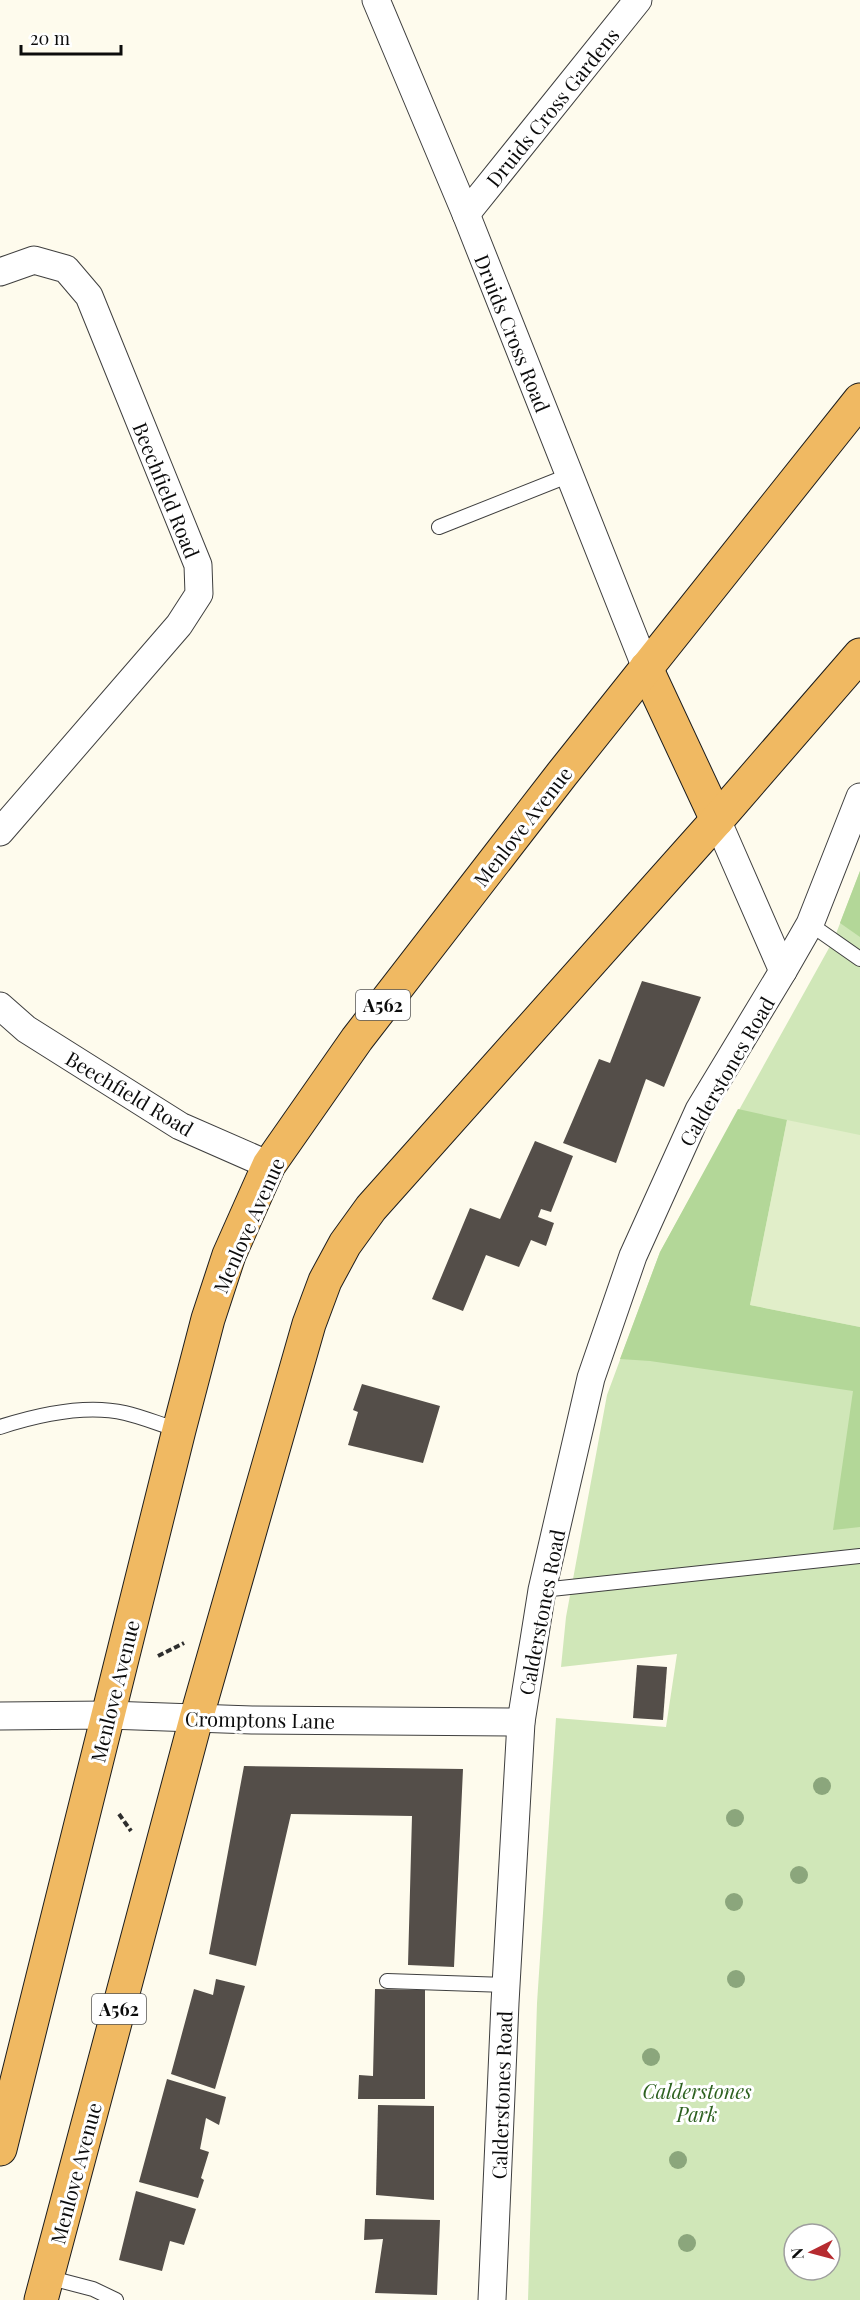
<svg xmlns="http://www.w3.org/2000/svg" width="860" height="2300" font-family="'Playfair Display',serif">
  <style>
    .green { fill: #d0e7b8; fill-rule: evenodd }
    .forest { fill: #b3d798 }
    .pitch { fill: #e1eec9 }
    .building { fill: #544e49 }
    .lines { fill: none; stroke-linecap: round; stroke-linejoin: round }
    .service-casing { stroke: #3f3f3f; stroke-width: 16 }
    .minor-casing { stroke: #3f3f3f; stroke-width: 29 }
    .trunk-casing { stroke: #1d1d1d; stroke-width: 35 }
    .path { stroke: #2e2e2e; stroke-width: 4; stroke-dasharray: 6 3; stroke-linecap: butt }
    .service { stroke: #fff; stroke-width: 14 }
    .minor { stroke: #fff; stroke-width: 27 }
    .trunk { stroke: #f0b962; stroke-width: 33 }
    .tree { fill: #8ba67c }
    .labels { text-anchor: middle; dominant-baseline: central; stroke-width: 6; stroke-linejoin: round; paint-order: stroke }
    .shield { fill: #fff; stroke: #555; stroke-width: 1.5 }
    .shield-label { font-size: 18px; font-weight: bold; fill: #0c0c0c }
    .street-label { font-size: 20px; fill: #0c0c0c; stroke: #fff }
    .park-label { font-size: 20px; font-style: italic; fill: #2d6120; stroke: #fff }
  </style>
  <rect width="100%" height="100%" fill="#fefbed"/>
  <path class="green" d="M860 871V2300H528L537 2003 556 1718 666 1727 677 1654 561 1667 566 1617 607 1395 660 1252 834 939ZM794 2234H830V2270H794Z"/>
  <g class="forest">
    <polygon points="860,871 860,937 840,923"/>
    <polygon points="738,1109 787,1120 750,1305 860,1327 860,1527 833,1530 853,1391 650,1361 620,1359 660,1252"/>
  </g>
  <polygon class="pitch" points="787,1120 860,1135 860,1327 750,1305"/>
  <g class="building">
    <polygon points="642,981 701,997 664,1087 646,1079 616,1163 563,1143 599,1059 610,1063"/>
    <polygon points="535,1141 573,1156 551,1212 541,1209 538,1217 554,1223 546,1246 531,1240 519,1267 486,1255 463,1311 432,1299 470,1208 500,1219"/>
    <polygon points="362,1384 440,1406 423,1463 348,1445 358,1412 353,1410"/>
    <polygon points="637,1665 667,1667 663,1720 633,1718"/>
    <polygon points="244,1766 463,1769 454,1967 408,1965 412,1816 291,1814 256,1966 209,1954"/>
    <polygon points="216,1979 245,1986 215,2089 171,2074 194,1989 213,1995"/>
    <polygon points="375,1989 425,1990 425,2099 358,2099 359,2075 373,2076"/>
    <polygon points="167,2079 226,2097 219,2125 206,2118 200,2149 209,2152 201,2178 204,2180 198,2198 139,2182"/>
    <polygon points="378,2105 434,2106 434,2200 376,2195"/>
    <polygon points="136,2191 196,2209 184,2245 170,2241 162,2271 119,2260"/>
    <polygon points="365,2219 440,2220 437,2295 375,2293 383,2239 364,2240"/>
  </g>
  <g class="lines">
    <g class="service-casing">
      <g id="service">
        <polyline points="439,527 570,475"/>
        <polyline points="810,924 860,959"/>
        <path d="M0 1427C37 1415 86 1404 125 1413 143 1417 161 1425 179 1430"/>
        <polyline points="542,1590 860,1556"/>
        <polyline points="387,1981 506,1985"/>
        <polyline points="47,2277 93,2289 116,2300"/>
      </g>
    </g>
    <g class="minor-casing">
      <g id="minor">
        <polyline points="376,0 466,214 646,668"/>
        <polyline points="466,214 638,0"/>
        <polyline points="0,272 34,260 66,269 89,296 198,565 199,594 179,625 0,832"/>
        <polyline points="717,820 783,971"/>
        <polyline points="0,1006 26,1029 180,1126 269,1165"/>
        <polyline points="0,1716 108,1715 252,1720 521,1722"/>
        <polyline points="492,2300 505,2003 521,1722 542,1590 591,1378 633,1256 699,1110 783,971 810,924 860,797"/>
      </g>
    </g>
    <g class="trunk-casing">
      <g id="trunk">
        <polyline points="646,668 717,820"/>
        <polyline points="0,2149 179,1430 208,1319 229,1255 269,1165 357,1039 562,774 860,400"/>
        <polyline points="41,2300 196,1719 309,1324 325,1281 345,1244 371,1208 717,820 860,655"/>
      </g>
    </g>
    <g class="path">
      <polyline points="158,1656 184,1643"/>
      <polyline points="119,1814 131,1831"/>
    </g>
    <use href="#service" class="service"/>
    <use href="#minor" class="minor"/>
    <use href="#trunk" class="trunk"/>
  </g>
  <g class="tree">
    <circle cx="822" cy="1786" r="9"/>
    <circle cx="735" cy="1818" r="9"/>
    <circle cx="799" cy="1875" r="9"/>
    <circle cx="734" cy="1902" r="9"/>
    <circle cx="736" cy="1979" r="9"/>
    <circle cx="651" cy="2057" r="9"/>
    <circle cx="678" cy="2160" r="9"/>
    <circle cx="687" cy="2243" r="9"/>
  </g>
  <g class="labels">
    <g class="shield">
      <rect x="356" y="990" width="54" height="30" rx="4.5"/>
      <rect x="92" y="1994" width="54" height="30" rx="4.5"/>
    </g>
    <g class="shield-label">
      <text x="383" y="1005">A562</text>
      <text x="119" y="2009">A562</text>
    </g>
    <g class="street-label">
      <text transform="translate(552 107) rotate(-51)">Druids Cross Gardens</text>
      <text transform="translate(513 333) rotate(68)">Druids Cross Road</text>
      <text transform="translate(167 490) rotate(68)">Beechfield Road</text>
      <text transform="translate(522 826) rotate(-52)">Menlove Avenue</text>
      <text transform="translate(726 1071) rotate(-60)">Calderstones Road</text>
      <text transform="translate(130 1093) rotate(31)">Beechfield Road</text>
      <text transform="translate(248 1225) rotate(-66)">Menlove Avenue</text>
      <text transform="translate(541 1612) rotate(-79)">Calderstones Road</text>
      <text transform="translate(114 1691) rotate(-76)">Menlove Avenue</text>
      <text transform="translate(260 1719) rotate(1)">Cromptons Lane</text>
      <text transform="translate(501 2095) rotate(-88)">Calderstones Road</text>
      <text transform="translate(75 2173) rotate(-75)">Menlove Avenue</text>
    </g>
    <g class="park-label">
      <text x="697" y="2090">Calderstones<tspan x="697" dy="23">Park</tspan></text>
    </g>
  </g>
  <g transform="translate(812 2252) rotate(264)"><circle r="28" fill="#ffffff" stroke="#9e9e9e" stroke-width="1.5"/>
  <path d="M0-4.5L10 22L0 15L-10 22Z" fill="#b62b30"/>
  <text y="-9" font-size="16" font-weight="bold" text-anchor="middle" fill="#0c0c0c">N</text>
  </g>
  <path d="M21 45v9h100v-9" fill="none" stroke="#0c0c0c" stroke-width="3"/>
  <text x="30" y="45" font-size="18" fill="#0c0c0c" stroke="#ffffff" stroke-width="4.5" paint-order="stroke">20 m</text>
</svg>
